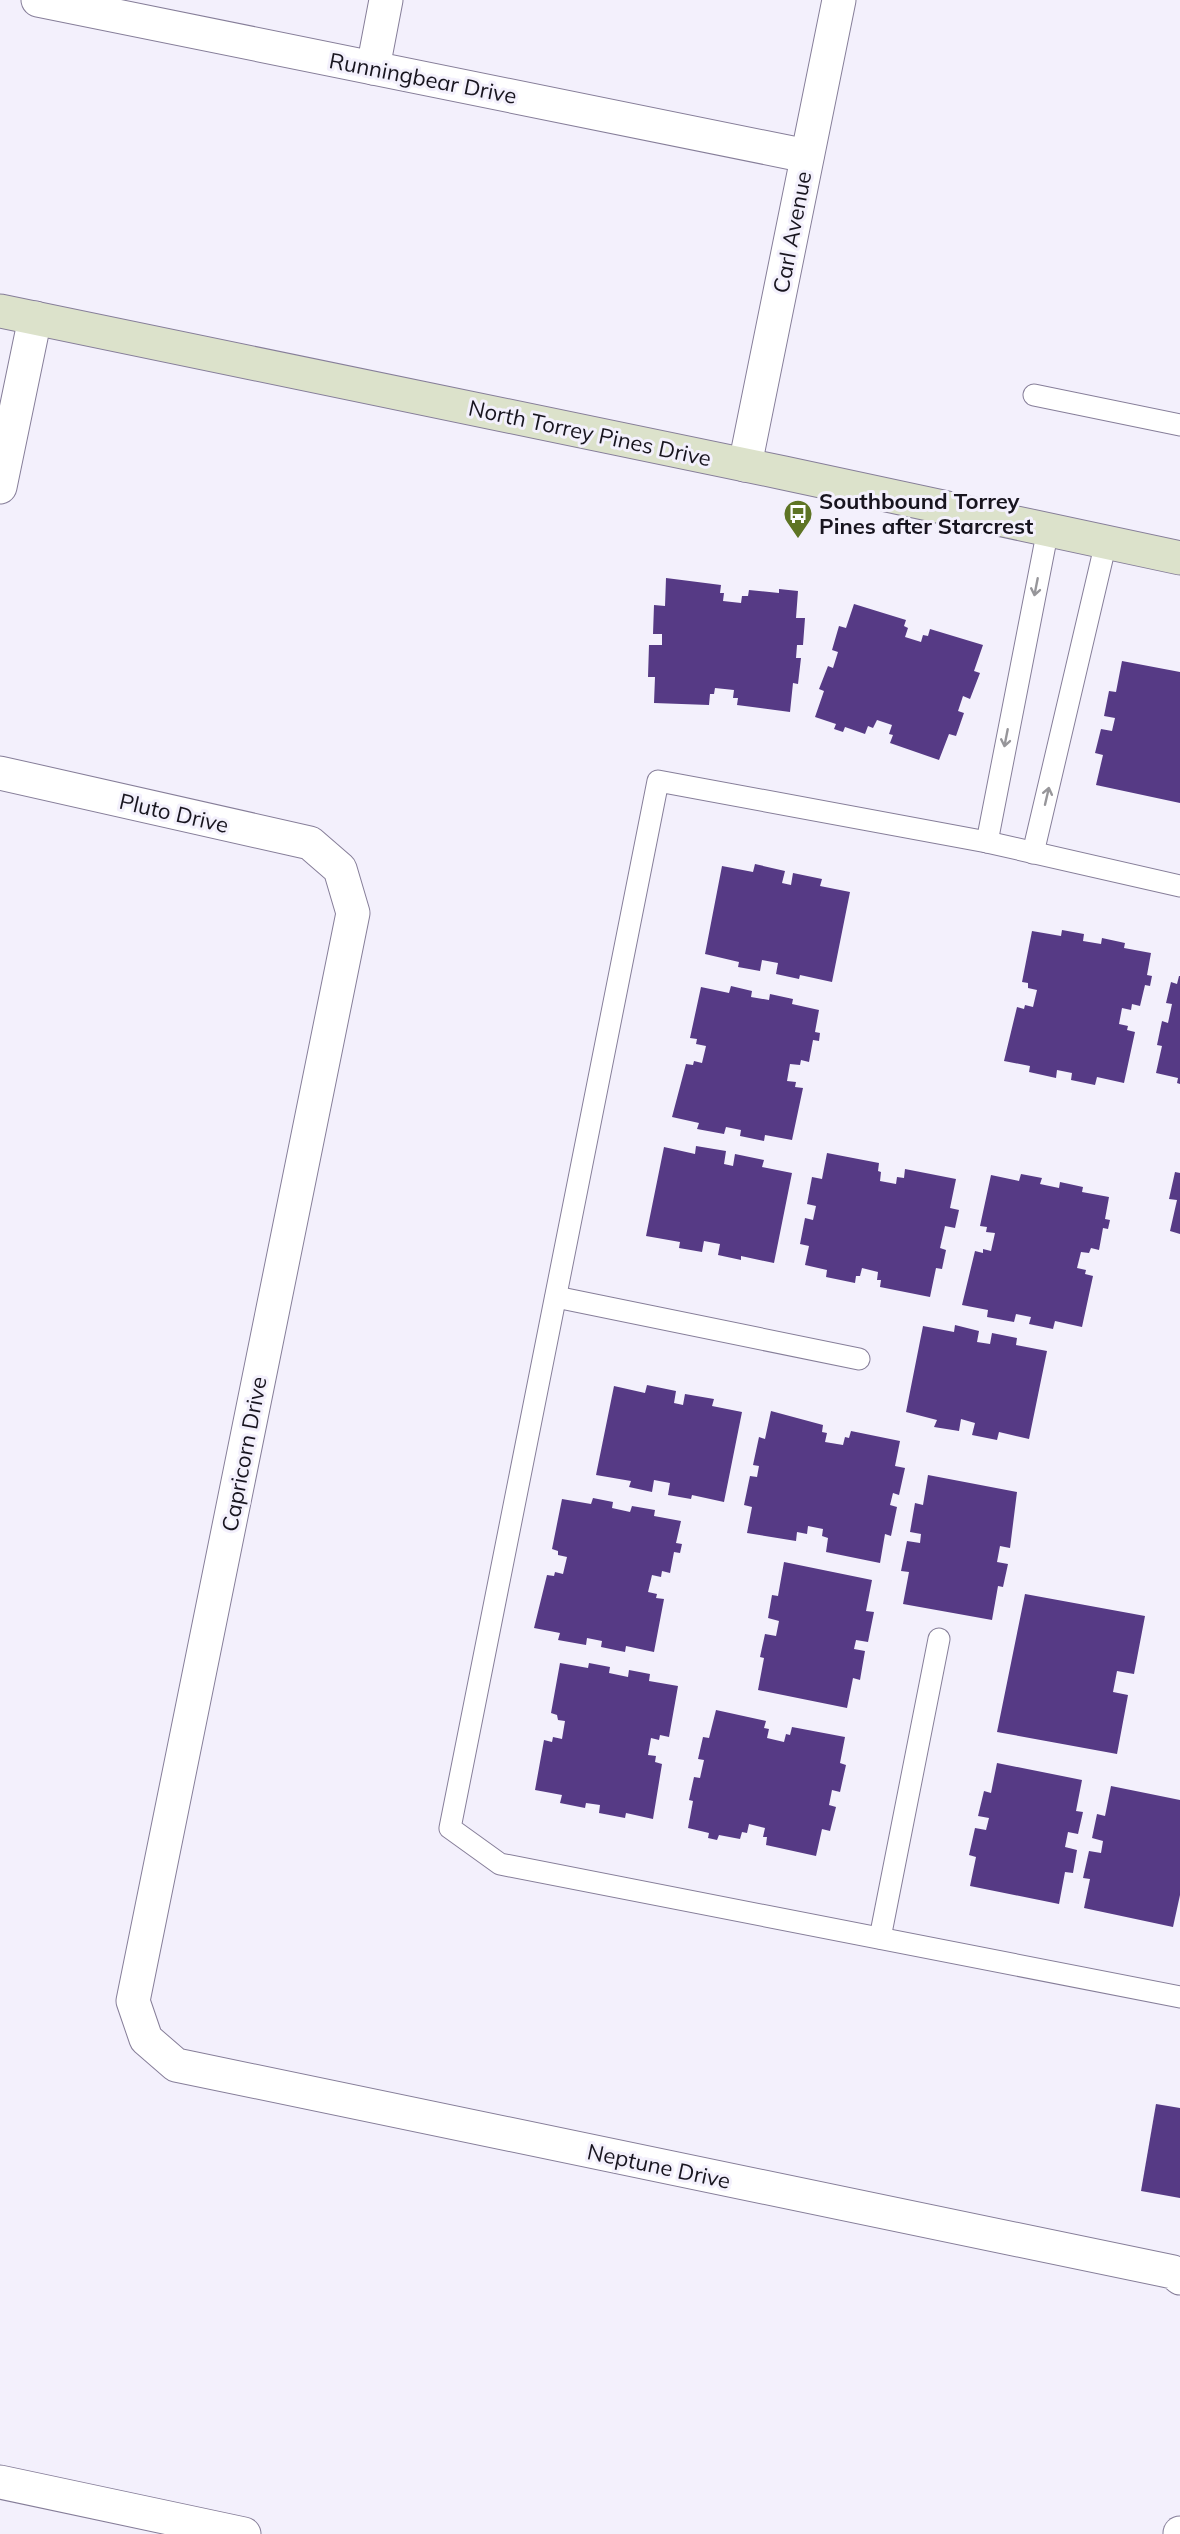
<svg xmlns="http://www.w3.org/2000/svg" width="1180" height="2534" font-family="Mulish,sans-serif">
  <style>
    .building { fill: #563a85 }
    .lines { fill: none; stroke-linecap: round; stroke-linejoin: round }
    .lane-casing { stroke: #867e99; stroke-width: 23 }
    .street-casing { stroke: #867e99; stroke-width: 35 }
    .secondary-casing { stroke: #867e99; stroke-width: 35 }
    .lane { stroke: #fff; stroke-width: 21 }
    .street { stroke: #fff; stroke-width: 33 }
    .secondary { stroke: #dce2cb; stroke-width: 33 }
    .oneway { stroke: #97969a }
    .labels { text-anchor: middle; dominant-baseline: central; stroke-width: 6; stroke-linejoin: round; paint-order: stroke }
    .street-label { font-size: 22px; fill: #18151f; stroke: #f3f0fc }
    .poi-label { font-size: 22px; font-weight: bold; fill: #18151f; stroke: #f3f0fc; text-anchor: start }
  </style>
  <rect width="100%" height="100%" fill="#f3f0fc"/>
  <g class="building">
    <polygon points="666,578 721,585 720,593 724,593 723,601 741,603 742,596 748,596 749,590 779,593 779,589 798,591 796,618 805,618 803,645 797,645 796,658 801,658 798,684 793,683 790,712 737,705 738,698 733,698 734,690 715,688 714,694 710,694 709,705 654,703 655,677 648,677 649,645 662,645 662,634 653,634 654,605 665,606"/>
    <polygon points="854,604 906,620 904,626 908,628 905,637 921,642 923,635 928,636 930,629 983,645 974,671 980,673 970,699 963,696 958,711 964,713 956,736 949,734 939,760 890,743 893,735 889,734 892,725 877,720 873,728 868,726 865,734 845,727 843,732 834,729 836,724 815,717 824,691 819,689 828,666 833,668 838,652 832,650 839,626 846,628"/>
    <polygon points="1122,661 1180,672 1180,803 1096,785 1103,755 1095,753 1101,729 1112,731 1115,718 1104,716 1109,691 1116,692"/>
    <polygon points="755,864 785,871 782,883 791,885 793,873 822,879 820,886 850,892 832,982 800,975 799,979 776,974 778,963 762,960 760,971 738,967 739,962 705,954 722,866 753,872"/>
    <polygon points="1062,930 1084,934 1083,941 1101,944 1102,938 1125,943 1124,948 1151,953 1147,975 1152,976 1150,986 1145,985 1140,1006 1132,1004 1131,1010 1122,1008 1119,1024 1128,1026 1127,1030 1135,1032 1124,1083 1097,1077 1095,1085 1071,1080 1072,1073 1057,1070 1056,1078 1029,1072 1030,1066 1004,1061 1017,1007 1024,1009 1025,1005 1033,1007 1037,990 1028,988 1028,983 1022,982 1032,931 1061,936"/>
    <polygon points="1179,976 1180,976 1180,1084 1177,1083 1178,1078 1156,1073 1162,1046 1157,1045 1162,1021 1168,1023 1172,1004 1166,1003 1171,982 1177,984"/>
    <polygon points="731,986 752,991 751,997 769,1000 770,994 793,999 792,1004 819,1010 815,1032 820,1033 819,1041 813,1040 809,1062 801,1060 800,1065 790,1064 787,1081 796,1082 795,1087 803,1088 792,1140 765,1135 764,1141 740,1136 741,1130 726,1127 724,1134 697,1129 699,1123 672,1117 686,1064 693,1065 694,1061 702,1063 706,1046 696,1044 697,1039 690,1038 701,987 729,993"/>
    <polygon points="696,1146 726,1151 724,1164 733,1166 735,1154 764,1160 762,1167 792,1173 774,1263 741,1256 741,1260 718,1255 720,1244 704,1241 702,1252 679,1248 680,1242 646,1236 664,1147 695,1154"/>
    <polygon points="827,1153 879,1163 878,1171 881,1172 880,1181 896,1184 897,1177 904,1178 905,1169 956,1179 950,1208 959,1210 955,1228 945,1226 940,1248 946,1250 942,1269 936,1268 930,1297 880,1287 881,1280 877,1280 878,1272 862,1268 860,1276 856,1276 855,1283 826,1277 827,1270 805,1265 809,1246 800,1244 805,1218 813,1220 816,1206 807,1204 812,1177 822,1179"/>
    <polygon points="1175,1172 1180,1173 1180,1234 1170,1231 1177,1200 1169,1199"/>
    <polygon points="1021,1174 1042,1178 1040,1184 1059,1188 1060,1182 1083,1187 1082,1192 1109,1197 1105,1219 1110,1220 1108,1229 1103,1228 1099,1250 1091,1248 1089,1253 1081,1252 1077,1268 1086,1270 1085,1274 1093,1276 1082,1327 1055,1321 1053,1329 1029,1324 1031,1317 1016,1314 1014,1322 987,1317 988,1310 962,1305 975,1251 983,1253 983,1249 991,1251 995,1233 986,1232 987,1227 980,1226 991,1175 1019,1181"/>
    <polygon points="955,1325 979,1331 977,1342 990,1344 992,1333 1017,1338 1016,1345 1047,1351 1029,1439 999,1432 997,1440 972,1435 975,1423 961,1419 959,1431 934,1427 937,1420 906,1412 923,1326 954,1332"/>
    <polygon points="647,1385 676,1391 674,1403 683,1405 685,1394 714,1399 712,1406 742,1412 724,1502 692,1495 691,1499 668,1495 670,1483 654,1480 652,1492 629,1487 631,1481 596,1475 614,1386 645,1393"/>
    <polygon points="771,1411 823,1425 822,1432 827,1433 825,1442 843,1445 845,1437 849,1438 851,1431 900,1441 895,1466 905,1468 899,1495 893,1493 890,1505 897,1507 891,1536 885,1534 880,1563 826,1552 828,1538 822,1536 823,1529 808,1526 807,1534 797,1532 796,1541 747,1533 752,1507 744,1505 750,1476 757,1477 759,1466 753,1465 759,1437 765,1439"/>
    <polygon points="928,1475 1017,1492 1010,1548 1000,1546 997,1562 1008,1564 1003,1587 998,1586 992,1620 903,1604 909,1572 901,1571 907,1541 920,1543 921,1534 910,1532 915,1503 923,1505"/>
    <polygon points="593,1498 613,1502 612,1508 630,1512 632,1506 655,1510 654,1516 681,1521 676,1543 682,1544 680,1553 674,1552 670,1573 662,1571 661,1577 652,1575 648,1592 657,1594 656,1598 664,1599 654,1652 626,1646 625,1652 601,1647 602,1641 587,1638 586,1645 558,1640 560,1633 534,1628 547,1575 554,1576 555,1572 563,1574 567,1557 558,1555 558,1551 552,1549 562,1499 591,1504"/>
    <polygon points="784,1562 872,1580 866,1611 874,1612 868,1642 856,1640 854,1649 865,1651 860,1680 853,1678 847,1708 758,1690 764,1658 760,1657 765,1634 776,1636 779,1621 768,1618 772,1595 778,1596"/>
    <polygon points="1025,1594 1145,1616 1134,1674 1117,1671 1113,1692 1128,1695 1117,1754 997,1732"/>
    <polygon points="560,1663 588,1668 589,1663 610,1667 609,1673 628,1677 629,1670 650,1674 649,1681 678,1686 669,1737 660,1735 659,1740 651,1738 648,1755 656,1756 655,1762 662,1764 653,1819 626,1813 625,1818 599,1813 600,1805 586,1803 585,1808 560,1803 562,1795 535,1790 544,1740 552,1742 553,1737 562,1739 565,1721 558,1720 557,1715 551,1713"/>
    <polygon points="716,1710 766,1721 764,1728 769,1729 767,1738 784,1742 786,1734 790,1735 792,1727 845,1737 840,1763 846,1765 840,1792 832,1790 829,1805 836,1807 830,1831 822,1829 816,1856 766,1845 767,1837 763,1837 765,1828 749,1824 747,1833 742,1832 740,1839 719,1835 717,1840 708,1838 709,1833 688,1828 693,1801 689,1800 694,1777 700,1778 704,1760 698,1759 703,1737 709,1738"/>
    <polygon points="997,1763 1082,1780 1076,1811 1083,1812 1078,1834 1068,1832 1065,1847 1077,1850 1073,1873 1065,1872 1059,1904 970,1886 976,1857 969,1855 975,1828 986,1830 989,1818 978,1816 984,1791 991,1793"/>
    <polygon points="1111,1786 1180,1800 1180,1895 1173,1927 1084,1908 1090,1879 1083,1878 1089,1851 1101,1853 1103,1841 1092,1838 1097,1814 1105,1816"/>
    <polygon points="1156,2104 1180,2108 1180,2198 1141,2191"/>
  </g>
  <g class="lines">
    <g class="lane-casing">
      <g id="lane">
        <polyline points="1034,395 1180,425"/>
        <polyline points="987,842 1048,529"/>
        <polyline points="1033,853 1106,542"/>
        <polyline points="1180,886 987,842 658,781 450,1828 500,1864 1180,1997"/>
        <polyline points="556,1297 859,1359"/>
        <polyline points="880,1938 939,1639"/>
      </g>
    </g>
    <g class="street-casing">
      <g id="street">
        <polyline points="38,0 807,156"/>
        <polyline points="373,68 386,0"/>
        <polyline points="745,465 839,0"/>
        <polyline points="0,487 35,318"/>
        <polyline points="0,773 310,843 340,869 353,913 133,2001 146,2039 176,2065 1173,2272 1180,2278"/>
        <polyline points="0,2482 244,2534"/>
        <polyline points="1180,2534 1180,2533"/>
      </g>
    </g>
    <g class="secondary-casing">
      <polyline id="secondary" points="0,311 784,473 1180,558"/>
    </g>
    <use href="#lane" class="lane"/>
    <use href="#street" class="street"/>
    <use href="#secondary" class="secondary"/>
  </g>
  <defs><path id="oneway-shaft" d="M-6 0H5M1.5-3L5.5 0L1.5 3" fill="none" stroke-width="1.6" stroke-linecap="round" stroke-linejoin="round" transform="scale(1.5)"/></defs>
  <g class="oneway">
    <use href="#oneway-shaft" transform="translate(1036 587) rotate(101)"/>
    <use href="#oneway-shaft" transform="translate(1006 738) rotate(101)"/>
    <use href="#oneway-shaft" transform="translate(1047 796) rotate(-77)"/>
  </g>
  <defs>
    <g id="bus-pin" transform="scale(1.5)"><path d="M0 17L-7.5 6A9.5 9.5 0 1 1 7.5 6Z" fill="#5e7424" stroke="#f3f0fc"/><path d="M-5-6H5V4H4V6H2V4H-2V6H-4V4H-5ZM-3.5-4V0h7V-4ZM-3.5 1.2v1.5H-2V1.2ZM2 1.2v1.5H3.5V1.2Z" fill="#fff"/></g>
  </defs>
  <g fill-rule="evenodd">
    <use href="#bus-pin" x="798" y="514"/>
  </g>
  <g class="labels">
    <g class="street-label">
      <text transform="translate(423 78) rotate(11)">Runningbear Drive</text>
      <text transform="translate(792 232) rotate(-79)">Carl Avenue</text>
      <text transform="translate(590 433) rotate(12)">North Torrey Pines Drive</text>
      <text transform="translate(174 813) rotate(13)">Pluto Drive</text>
      <text transform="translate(244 1454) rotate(-79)">Capricorn Drive</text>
      <text transform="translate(659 2166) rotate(12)">Neptune Drive</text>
    </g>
    <g class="poi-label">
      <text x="819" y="501">Southbound Torrey<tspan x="819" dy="25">Pines after Starcrest</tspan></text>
    </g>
  </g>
</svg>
